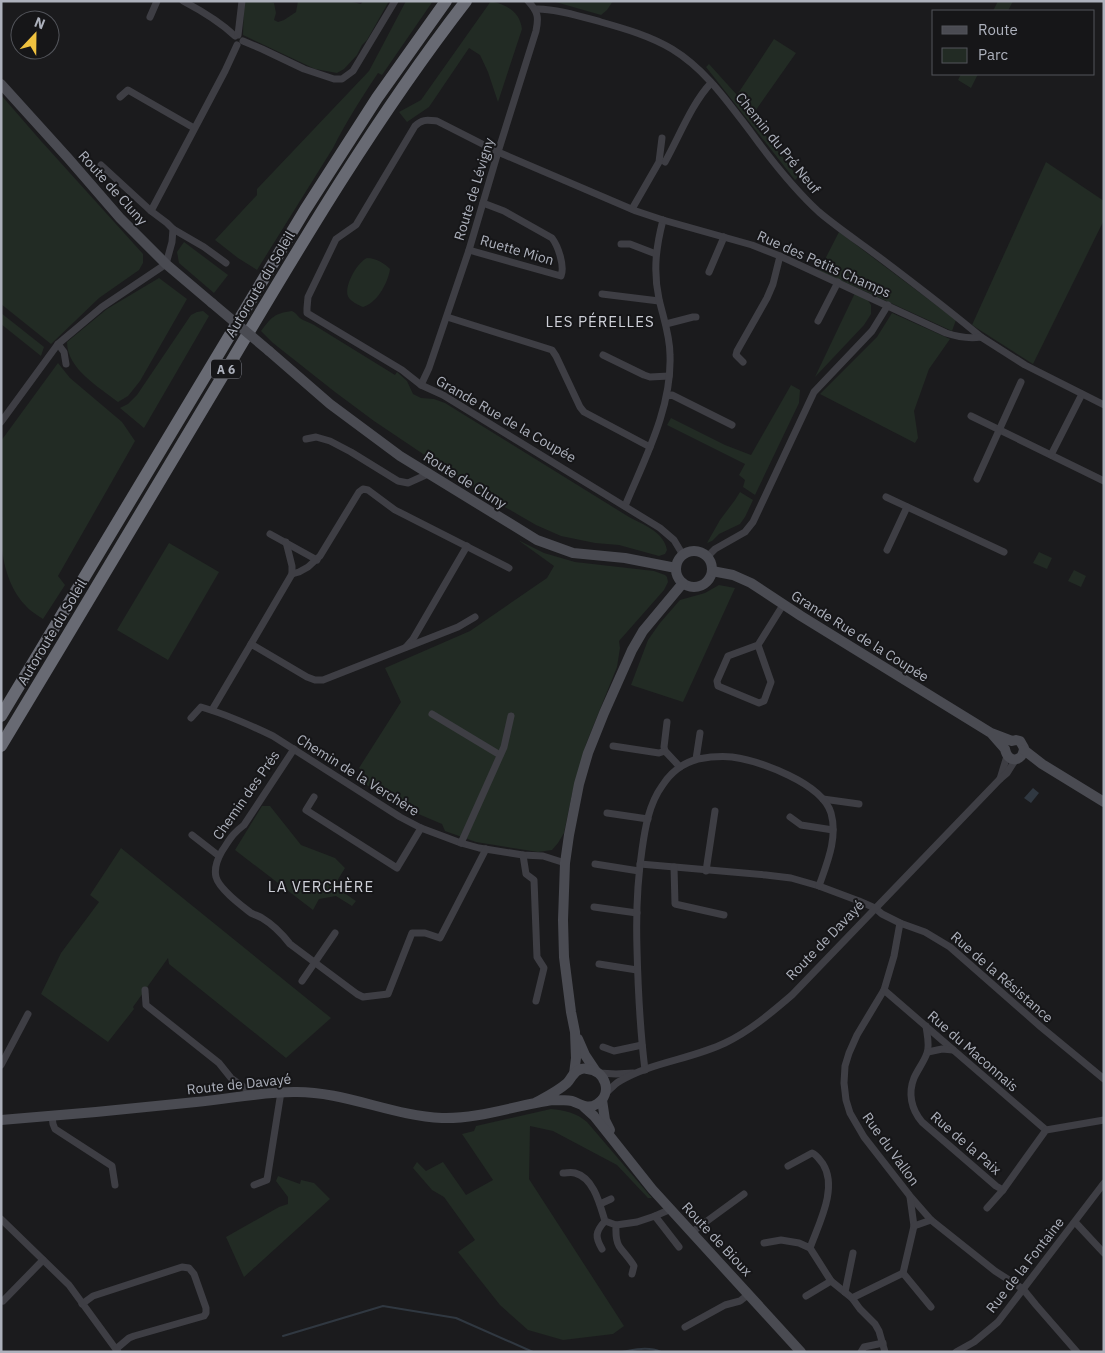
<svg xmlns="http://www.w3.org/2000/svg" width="1105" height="1353" font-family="'IBM Plex Sans',sans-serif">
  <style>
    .green { fill: #222b24 }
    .water { fill: #303841 }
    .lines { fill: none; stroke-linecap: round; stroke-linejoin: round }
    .stream { stroke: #303841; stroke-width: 2 }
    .street { stroke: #3e3e44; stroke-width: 7 }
    .secondary { stroke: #4a4b52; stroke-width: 10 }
    .highway { stroke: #686a73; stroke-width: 12 }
    .secondary-bridge { stroke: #4a4b52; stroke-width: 10 }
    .labels { text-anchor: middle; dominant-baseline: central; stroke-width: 4; stroke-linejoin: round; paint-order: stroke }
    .shield { fill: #161618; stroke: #80828b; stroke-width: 1 }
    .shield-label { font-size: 12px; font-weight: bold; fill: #adb1bc }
    .street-label { font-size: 14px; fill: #adb1bc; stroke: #161618 }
    .neighbourhood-label { font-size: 15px; letter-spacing: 1px; fill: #ced0d8; stroke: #161618 }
  </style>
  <rect width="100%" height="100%" fill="#1b1b1d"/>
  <g class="green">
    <polygon points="244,1 265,1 274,3 276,13 274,20 278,22 284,20 296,12 298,1 348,1 361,4 363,1 389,1 367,40 362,45 357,55 344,69 337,73 315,69 243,35"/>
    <path d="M406 1H433L382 75 378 73C362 97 346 122 333 148L257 270 238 258 215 240 257 195V189L369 71Z"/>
    <path d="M491 1C507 5 520 12 522 29L498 102 488 72 480 55 469 48 429 107 407 122 399 112 421 100Z"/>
    <polygon points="552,1 613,1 607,10 601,15"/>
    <polygon points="998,1 1013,1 1008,11 993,11"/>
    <polygon points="774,39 796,53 751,117 798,177 795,180 706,67 709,64 737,95"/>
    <polygon points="961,74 978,74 971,88 958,80"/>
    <polygon points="1,95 41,141 143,254 143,263 139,270 99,298 51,344 1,304"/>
    <polygon points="1046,162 1104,201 1104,220 1033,364 972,325"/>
    <polygon points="839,232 956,320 952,331 858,288 819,271"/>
    <polygon points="184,242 228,275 214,293 179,263 177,252"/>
    <path d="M367 258C376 258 384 263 390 269 388 283 377 303 363 307 358 305 352 302 349 298 342 289 357 262 367 258Z"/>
    <path d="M159 278 187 299 140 381 128 396 118 402C99 387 67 369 67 342L107 309Z"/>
    <polygon points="855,293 867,299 871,305 871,314 864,325 815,377"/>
    <polygon points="203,311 209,316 144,428 120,408 128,404 137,395 191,315 197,312"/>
    <path d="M292 311C297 313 298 318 303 320 307 322 311 323 314 325L395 375 397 372 407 381 413 394 421 398 434 399 445 403 629 517C644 525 664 532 667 550L665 554 659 556 619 545 595 543 561 536 536 525 484 495 374 421 335 392 273 343 261 331C271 318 274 313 292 311Z"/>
    <polygon points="1,313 44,347 41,356 1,324"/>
    <polygon points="892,313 950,339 929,369 914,411 918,438 915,443 820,394 877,337"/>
    <path d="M58 363 70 378 122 422 135 441 58 576 65 585 43 619C37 615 30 611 25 605 9 588 3 564 1 541 0 528 4 516 1 503V441Z"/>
    <polygon points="791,385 800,390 799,403 755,495 743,487 745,480 739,475 745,464 667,425 671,418 725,445 751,455"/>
    <polygon points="740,492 753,500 745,517 740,524 719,534 712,541 707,543 720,520 735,500"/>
    <polygon points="518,540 544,553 575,562 654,571 665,575 667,577 668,582 664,590 619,641 620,648 617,667 586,744 572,794 564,833 558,843 552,850 538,852 476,842 445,831 442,824 409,810 365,784 358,783 365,773 359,768 401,702 385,668 470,631 547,578 554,566"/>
    <polygon points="169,543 219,572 168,660 117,630"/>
    <polygon points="1039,552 1052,558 1047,569 1033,563"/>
    <polygon points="1074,570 1086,576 1081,587 1068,581"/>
    <polygon points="719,585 735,588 683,702 631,685 648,640 660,623 680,600 705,593"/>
    <polygon points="262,806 270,806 301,845 335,858 345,868 334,886 356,901 352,906 336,896 319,899 313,910 235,850"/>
    <polygon points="121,848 331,1018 286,1058 169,964 168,958 133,1007 134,1009 108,1042 41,994 61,953 99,902 90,895"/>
    <path d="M551 1109C564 1110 577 1113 587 1122L652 1198H648L617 1165 553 1131 530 1126 529 1179 624 1326 613 1334 563 1340 528 1330 500 1305 458 1252 475 1240 444 1197 432 1190 413 1168 417 1162 426 1171 443 1162 466 1195 493 1180 462 1134 474 1131 476 1126Z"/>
    <polygon points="278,1176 300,1184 301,1180 314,1183 330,1199 244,1277 226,1237 279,1207 288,1204 288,1197 276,1181"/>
  </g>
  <polygon class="water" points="1033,788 1039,793 1031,803 1024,798"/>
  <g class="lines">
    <g class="stream">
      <polyline points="283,1336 383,1306 456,1318 533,1352"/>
      <path d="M620 1352C634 1350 648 1346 661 1352"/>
    </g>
    <g class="street">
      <path d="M183 1C202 11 219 21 235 36"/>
      <path d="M535 9C554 8 583 17 601 22 626 29 650 36 672 49 705 69 727 101 750 131 771 160 793 188 819 212 839 229 862 244 883 260 916 285 949 310 981 337"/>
      <polyline points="150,17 157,1"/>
      <polyline points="238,35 242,1"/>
      <polyline points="243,41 262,49 304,69 334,79 342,79 353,71 395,1"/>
      <polyline points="120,97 128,90 194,128"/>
      <path d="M665 162C679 137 692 103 711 83"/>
      <polyline points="101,165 151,211"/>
      <polyline points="632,209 659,162 662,138"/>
      <polyline points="173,229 204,247 226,263"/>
      <polyline points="621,244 630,244 656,254"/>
      <path d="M469 250 561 276C565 266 558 246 552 238L504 211 483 203"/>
      <polyline points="709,272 724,237"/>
      <polyline points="602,294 659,301"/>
      <polyline points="447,317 552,350 556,356 580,407 584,412 650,447"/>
      <polyline points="818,321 838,282"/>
      <polyline points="666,324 693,317 696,317"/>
      <polyline points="58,344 64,352 66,364"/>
      <polyline points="603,355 644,375 650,377 669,376"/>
      <polyline points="743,362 736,355 737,351 767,298 773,284 780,256"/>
      <path d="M421 385 429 368 469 250 498 152 536 31C539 17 538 12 528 1"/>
      <polyline points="667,396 672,395 732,425"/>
      <polyline points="971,416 1104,481"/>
      <polyline points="1,422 58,344 102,307 166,264 172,242 173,229 167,223 151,211 225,71 237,45"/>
      <polyline points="306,439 316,437 330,441 351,452 398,481 408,483 428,474"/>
      <polyline points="1051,455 1082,394"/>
      <polyline points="977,479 1021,382"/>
      <polyline points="886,497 1004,552"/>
      <path d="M625 506C645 458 672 408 670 355 670 335 663 317 659 299 653 271 656 247 663 220"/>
      <polyline points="270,534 317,560"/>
      <polyline points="887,550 907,507"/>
      <path d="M683 555 674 540 660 528 443 395 421 385 402 370 307 313V308L308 297 336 239 356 225 415 126C422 119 427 120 437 121L498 152 636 211 663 220 752 245 780 256 946 333C958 337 968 339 981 337L1025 365 1104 405"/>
      <polyline points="707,557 715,549 745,532 753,522 814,392 872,331 888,305"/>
      <polyline points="292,574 299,572 308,567 320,556 359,492 363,489 368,490 395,510 509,568"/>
      <polyline points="251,644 292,574 292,566 286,542"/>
      <polyline points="758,645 771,682 764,701 759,703 718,686 717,681 728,656 758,645 783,605"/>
      <polyline points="406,647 413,639 467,546"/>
      <polyline points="212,710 251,644 307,677 315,680 323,680 458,627 475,617"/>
      <polyline points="432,714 500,755"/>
      <path d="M191 718 201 707C226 714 250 725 273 736L400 817 421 828 461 843 479 848 523 855 543 856 565 863"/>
      <polyline points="667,722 664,747 665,751 680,767"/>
      <polyline points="613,746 659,753 665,751"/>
      <path d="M294 749 244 825C233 833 230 839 222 851 218 858 214 869 216 877 219 889 242 906 251 913 255 915 259 916 262 918 272 924 283 935 290 944L357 994 363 997 388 994 412 933H425L440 938 486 849"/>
      <polyline points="696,759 700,733"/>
      <polyline points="1000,779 1007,756"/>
      <polyline points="314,797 306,810 397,868 421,828"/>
      <polyline points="823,799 859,804"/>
      <polyline points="607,813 648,819"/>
      <polyline points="790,817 801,825 833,830"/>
      <polyline points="192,835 219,856"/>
      <polyline points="461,843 504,747 511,716"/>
      <polyline points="523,855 526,874 534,880 537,957 544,968 536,1001"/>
      <polyline points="595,864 639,871"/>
      <polyline points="640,864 766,875 791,878 819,886 859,901 875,908 882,914 900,923 925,932 950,947 1041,1027 1104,1079"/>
      <polyline points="674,867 675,904 724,915"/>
      <polyline points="706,871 715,811"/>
      <polyline points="594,907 637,913"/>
      <polyline points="900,923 894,956 884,990 857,1035 849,1053 845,1066 844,1083 846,1100 850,1113 864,1137 910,1196 931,1220 995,1271 1023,1289 1036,1305 1077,1352"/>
      <polyline points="599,964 637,970"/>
      <polyline points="302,981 335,933"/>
      <polyline points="145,990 146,1005 219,1063 231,1078 255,1095"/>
      <polyline points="884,990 1046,1130"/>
      <path d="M926 1026C927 1035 930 1045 927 1053 924 1062 918 1069 914 1078 908 1093 911 1109 922 1122L996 1186 1003 1190"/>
      <polyline points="603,1047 614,1051 642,1045"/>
      <polyline points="928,1052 942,1049 953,1050"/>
      <polyline points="1,1065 28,1014"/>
      <path d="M645 1070C640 1030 638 989 637 949 636 916 637 883 642 850 645 828 649 804 662 786 670 773 683 763 698 759 709 757 721 756 732 757 760 761 822 783 831 813 838 838 827 863 819 886"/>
      <polyline points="599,1073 616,1074 633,1073"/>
      <path d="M605 1094C610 1090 614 1084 620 1081 652 1062 692 1059 725 1043 750 1031 771 1013 792 995L1000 779 1007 773 1016 759"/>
      <polyline points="52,1117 53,1124 55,1129 112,1166 115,1185"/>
      <path d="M788 1166 812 1153C817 1155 819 1159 823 1164 838 1188 819 1223 810 1248"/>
      <path d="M563 1173C567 1173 571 1172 575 1173 594 1178 600 1205 605 1221L616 1225C616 1232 615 1239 619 1246 623 1252 630 1259 634 1266L632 1274"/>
      <polyline points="254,1185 267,1180 281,1092"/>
      <polyline points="910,1197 914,1226 903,1273 931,1307"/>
      <polyline points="600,1204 611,1199"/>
      <polyline points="987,1208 1003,1190 1046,1130 1104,1120"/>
      <polyline points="655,1216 671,1209"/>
      <polyline points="1,1219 69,1285 118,1352"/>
      <polyline points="1075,1222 1104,1253"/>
      <polyline points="616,1225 637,1222 655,1216 679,1247"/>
      <polyline points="914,1226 931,1220"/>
      <polyline points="692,1232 744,1194"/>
      <polyline points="764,1243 781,1240 799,1243 810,1248 831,1281 852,1298 860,1309 875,1324 879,1331 885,1352"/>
      <path d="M602 1249C595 1237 595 1232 605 1221"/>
      <polyline points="845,1292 853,1253"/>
      <polyline points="806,1296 831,1281"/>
      <polyline points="852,1298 903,1273"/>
      <polyline points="3,1301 43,1260"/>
      <polyline points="82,1304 93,1296 182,1267 189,1268 194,1274 206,1308 206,1313 204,1316 134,1336 129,1338 116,1349"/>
      <polyline points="685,1327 725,1305 740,1301 749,1294"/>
      <polyline points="861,1352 864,1347 883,1343"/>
      <polyline points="956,1352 974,1342 998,1322 1104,1183"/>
    </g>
    <g class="secondary">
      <polyline points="1,84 68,158 120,218 166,264 212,303"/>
      <polyline points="269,351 330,404 400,456 537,540 573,553 625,558 676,568"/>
      <circle cx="694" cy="569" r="18"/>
      <path d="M712 571 733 575 751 583 801 616 991 733 1012 741 1016 740 1020 741 1024 748C1023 762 1008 764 1005 749L991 733"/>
      <polyline points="1024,750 1042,764 1104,802"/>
      <polyline points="578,1039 585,1055 595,1070"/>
      <polyline points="574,1074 576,1058 575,1032 571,1012 564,957 563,920 565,863 569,835 579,784 588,753 604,713 632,650 643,631 683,583"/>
      <polyline points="602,1100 605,1120 610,1130"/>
      <polyline points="584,1107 594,1116 652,1189 801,1352"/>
      <path d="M1 1120C66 1115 131 1109 196 1102 229 1099 261 1092 294 1092 344 1091 392 1116 442 1118 480 1119 516 1105 553 1100 560 1100 566 1100 572 1101 581 1104 587 1110 597 1104 613 1094 606 1070 587 1069 584 1068 580 1069 577 1071 572 1074 571 1079 567 1083 558 1091 546 1097 535 1103"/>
    </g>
    <g class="highway">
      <polyline points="1,716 305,210 377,98 446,1"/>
      <path d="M1 746C77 620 152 494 228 367 302 242 377 116 466 1"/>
    </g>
    <polyline class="secondary-bridge" points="212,303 269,351"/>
  </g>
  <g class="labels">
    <rect class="shield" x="211" y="359.5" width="30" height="19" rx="4"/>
    <g class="shield-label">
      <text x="226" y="369">A 6</text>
    </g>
    <g class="street-label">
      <text transform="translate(778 143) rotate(51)">Chemin du Pré Neuf</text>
      <text transform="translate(113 188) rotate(48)">Route de Cluny</text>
      <text transform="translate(474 189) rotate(-73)">Route de Lévigny</text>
      <text transform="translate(517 250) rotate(16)">Ruette Mion</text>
      <text transform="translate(824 264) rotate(24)">Rue des Petits Champs</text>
      <text transform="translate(260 284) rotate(-59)">Autoroute du Soleil</text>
      <text transform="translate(506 419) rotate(30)">Grande Rue de la Coupée</text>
      <text transform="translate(465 480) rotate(32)">Route de Cluny</text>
      <text transform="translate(52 632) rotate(-59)">Autoroute du Soleil</text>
      <text transform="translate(860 636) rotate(32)">Grande Rue de la Coupée</text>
      <text transform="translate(358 775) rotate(32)">Chemin de la Verchère</text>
      <text transform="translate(246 795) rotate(-55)">Chemin des Prés</text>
      <text transform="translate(825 940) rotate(-46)">Route de Davayé</text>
      <text transform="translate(1002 977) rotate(41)">Rue de la Résistance</text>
      <text transform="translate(973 1051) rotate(41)">Rue du Maconnais</text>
      <text transform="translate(239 1084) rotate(-6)">Route de Davayé</text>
      <text transform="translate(966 1143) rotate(41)">Rue de la Paix</text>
      <text transform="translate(891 1149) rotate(54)">Rue du Vallon</text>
      <text transform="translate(717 1239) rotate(47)">Route de Bioux</text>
      <text transform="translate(1025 1265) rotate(-52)">Rue de la Fontaine</text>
    </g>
    <g class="neighbourhood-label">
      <text x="600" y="321">LES PÉRELLES</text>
      <text x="321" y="886">LA VERCHÈRE</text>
    </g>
  </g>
  <rect width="1105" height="1353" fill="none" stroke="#adb1bc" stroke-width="5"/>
  <rect x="932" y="10" width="162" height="65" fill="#161618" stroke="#52545a"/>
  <rect x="942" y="26" width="25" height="8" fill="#4a4b52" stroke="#52545a"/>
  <text x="978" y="35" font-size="15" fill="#adb1bc">Route</text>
  <rect x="942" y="48" width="25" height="15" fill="#222b24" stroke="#52545a"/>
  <text x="978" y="60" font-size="15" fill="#adb1bc">Parc</text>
  <g transform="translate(35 35) rotate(22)"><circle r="24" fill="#161618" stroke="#52545a"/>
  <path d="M0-4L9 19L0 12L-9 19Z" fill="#f0c23f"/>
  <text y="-8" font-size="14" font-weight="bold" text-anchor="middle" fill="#adb1bc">N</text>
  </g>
</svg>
